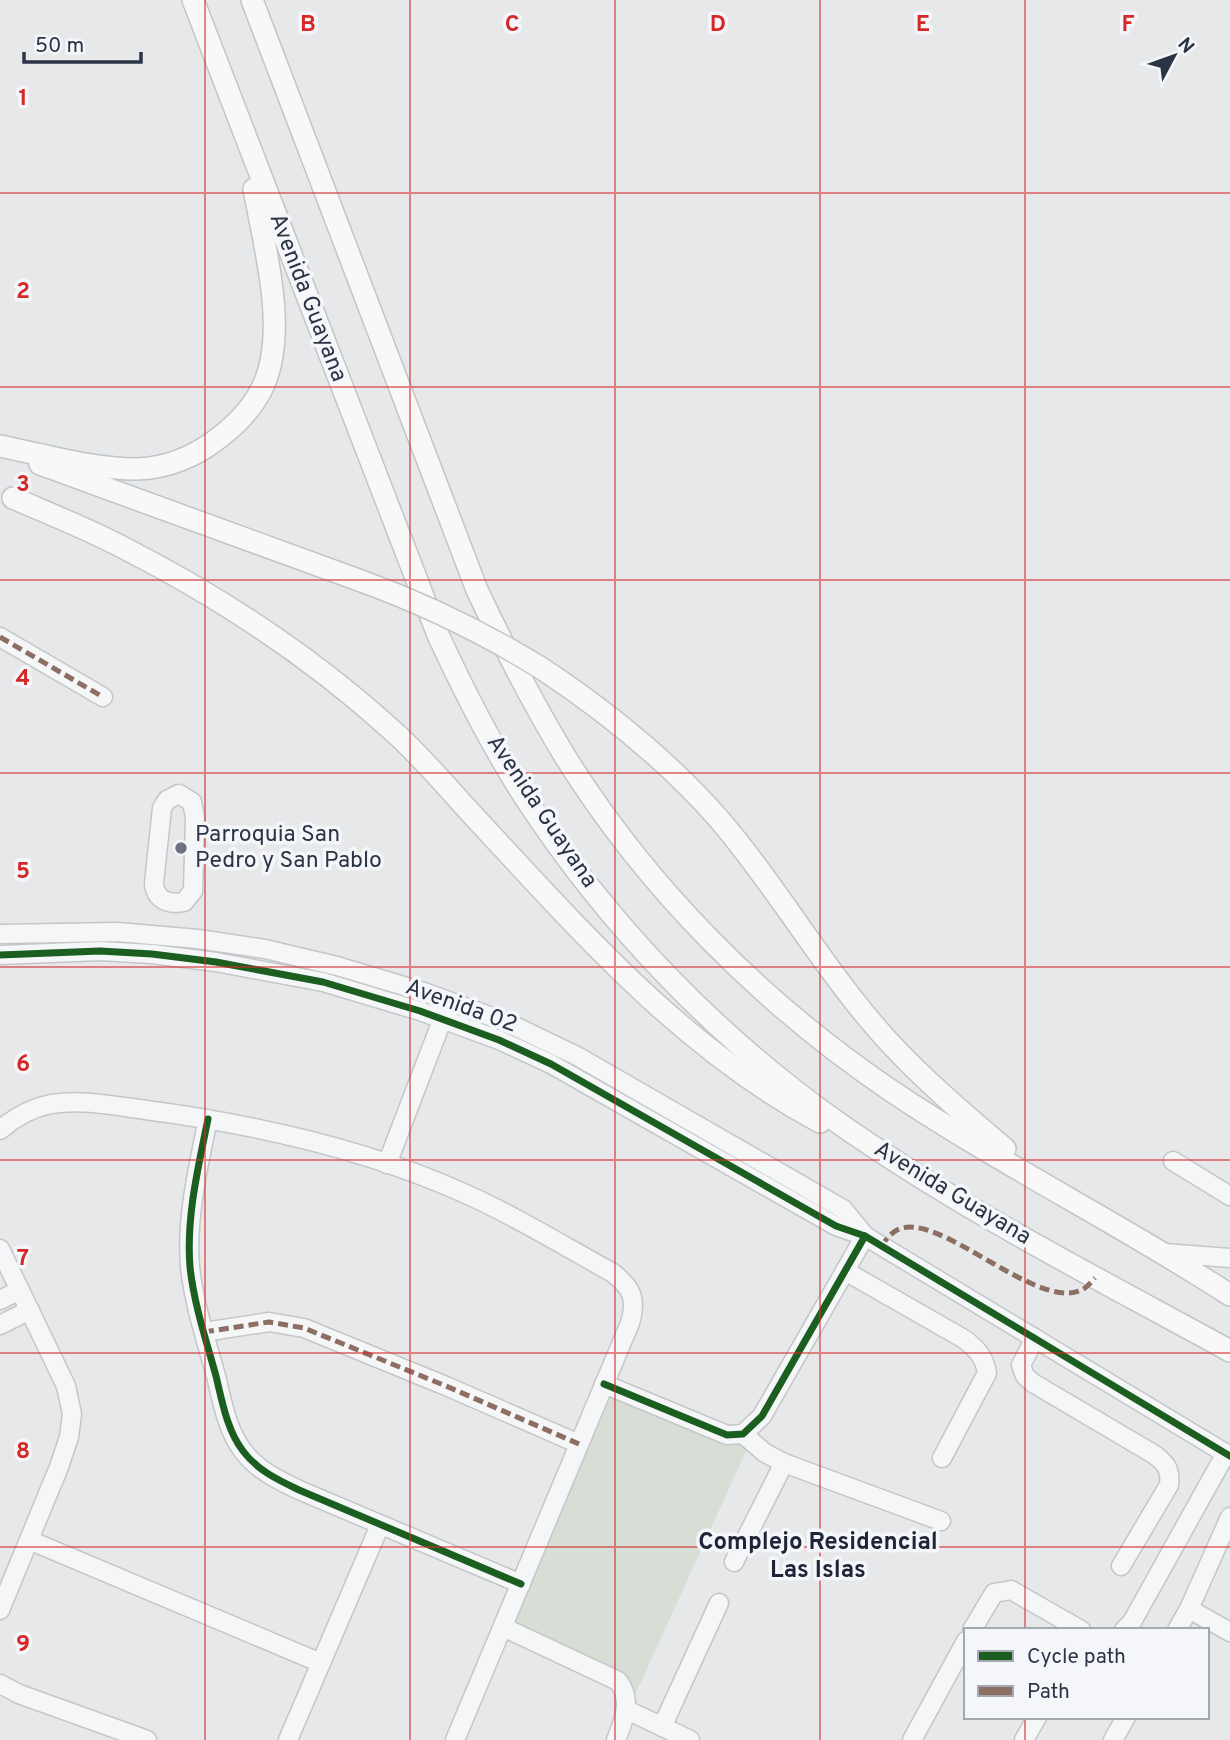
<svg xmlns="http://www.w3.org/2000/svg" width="1230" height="1740" font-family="Overpass,sans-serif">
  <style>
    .green { fill: #d6ded6 }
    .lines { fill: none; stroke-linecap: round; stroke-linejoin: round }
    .minor-casing { stroke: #c4c6c8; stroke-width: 21 }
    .major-casing { stroke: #c2c5c8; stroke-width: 24 }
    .minor { stroke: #f5f6f7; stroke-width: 18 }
    .major { stroke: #f8f8f8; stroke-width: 21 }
    .major-bridge-casing { stroke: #c2c5c8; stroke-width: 24; stroke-linecap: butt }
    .major-bridge { stroke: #f8f8f8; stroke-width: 21 }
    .quiet { stroke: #8d6e63; stroke-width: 5; stroke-dasharray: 10 5; stroke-linecap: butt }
    .cycleway-casing { stroke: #f4f6f9; stroke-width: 11 }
    .cycleway { stroke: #1b5e20; stroke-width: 7 }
    .grid { fill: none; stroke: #d62828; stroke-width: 2; stroke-opacity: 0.55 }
    .poi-dot { fill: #6c737f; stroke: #f4f6f9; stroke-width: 2.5 }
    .labels { text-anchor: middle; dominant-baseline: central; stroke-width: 7; stroke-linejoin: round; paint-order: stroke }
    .street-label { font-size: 23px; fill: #2b3445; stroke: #f4f6f9 }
    .poi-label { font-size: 23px; fill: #2b3445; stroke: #f4f6f9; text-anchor: start }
    .neighbourhood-label { font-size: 24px; font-weight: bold; fill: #1d2536; stroke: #f4f6f9 }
    .grid-label { font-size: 23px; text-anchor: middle; font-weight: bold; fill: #d62828; stroke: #f4f6f9; stroke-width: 7; stroke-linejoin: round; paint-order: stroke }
  </style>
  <rect width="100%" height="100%" fill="#e6e8ea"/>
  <polygon class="green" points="604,1384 727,1435 762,1416 625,1717 626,1694 503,1627"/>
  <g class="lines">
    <g class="minor-casing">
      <g id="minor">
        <polyline points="0,637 103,697"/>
        <path d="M179 794 192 802 195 817 193 891 184 902C169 905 155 900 154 883L162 808 167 800Z"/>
        <polyline points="0,934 118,932 198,939 265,949 337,966 424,992 506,1022 577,1056 843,1209 865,1236"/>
        <polyline points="0,955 100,951 152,954 216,962 323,982 420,1011 499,1040 551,1064 836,1226 865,1236 1230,1456"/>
        <path d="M208 1119C198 1168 186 1218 190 1267 194 1304 206 1340 216 1376 222 1401 227 1430 243 1451 257 1470 278 1480 299 1490L521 1584"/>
        <path d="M0 1130C15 1117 31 1108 51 1104 82 1099 116 1106 146 1110 252 1124 360 1147 459 1191 512 1214 562 1245 613 1273 632 1288 637 1299 630 1323L455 1740"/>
        <polyline points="1173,1161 1230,1196"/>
        <polyline points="387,1164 446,1010"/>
        <polyline points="0,1249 66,1386 72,1414 69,1437 59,1467 0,1610"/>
        <polyline points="1164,1253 1230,1258"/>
        <path d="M845 1271 964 1339C977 1349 984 1356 987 1373L942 1458"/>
        <polyline points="0,1300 20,1290"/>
        <polyline points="0,1325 30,1310"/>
        <polyline points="204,1332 269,1322 304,1328 446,1386 579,1444"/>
        <path d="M1035 1338 1021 1365 1025 1376 1033 1383 1155 1455C1166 1464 1171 1469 1169 1485L1121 1566"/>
        <polyline points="604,1384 727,1435 743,1434 762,1416 865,1236"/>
        <polyline points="743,1434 765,1453 784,1463 941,1521"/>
        <polyline points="29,1540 321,1663"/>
        <polyline points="734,1562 784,1463"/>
        <polyline points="1189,1609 1230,1517"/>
        <path d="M503 1627 618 1681C633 1701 624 1719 616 1740"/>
        <polyline points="972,1630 994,1593 1011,1590 1081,1630"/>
        <polyline points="1124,1630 1132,1622 1226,1453"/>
        <polyline points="1177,1630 1189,1609 1230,1632"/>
        <polyline points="0,1684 19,1694 147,1740"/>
        <polyline points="627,1710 690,1740"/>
        <polyline points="662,1727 719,1603"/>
        <polyline points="288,1740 380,1525"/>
        <polyline points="912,1740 966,1641"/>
        <polyline points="1024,1740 1037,1717"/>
        <polyline points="1113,1740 1126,1717"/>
      </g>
    </g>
    <g class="major-casing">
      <g id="major">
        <path d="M193 0 438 635C464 691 492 747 526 799 607 923 715 1036 837 1122 961 1209 1097 1278 1230 1351"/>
        <path d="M252 0 477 590C504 647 533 704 566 758 648 889 762 1003 890 1090 1000 1164 1119 1223 1230 1295"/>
        <path d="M0 446C45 455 91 469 137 469 168 468 196 456 220 437 238 423 255 405 264 384 288 329 264 245 254 189"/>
        <polyline points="40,464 364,582"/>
        <path d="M13 498C50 514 88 529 124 548 220 597 314 659 394 732 425 760 452 793 481 824 584 935 685 1050 820 1122"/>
        <path d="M541 668C606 711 666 759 718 818 779 889 825 972 888 1041 924 1080 965 1115 1005 1149"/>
      </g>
    </g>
    <use href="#minor" class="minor"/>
    <use href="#major" class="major"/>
    <g class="major-bridge-casing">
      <path id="major-bridge" d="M364 582C427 605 484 633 541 668"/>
    </g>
    <use href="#major-bridge" class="major-bridge"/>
    <g class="quiet">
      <polyline points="0,637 103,697"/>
      <path d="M881 1246C885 1241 891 1233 897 1230 937 1209 1032 1308 1079 1291 1086 1289 1090 1283 1095 1278"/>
      <polyline points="204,1332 269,1322 304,1328 446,1386 579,1444"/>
    </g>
    <g class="cycleway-casing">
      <g id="cycleway">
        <polyline points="0,955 100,951 152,954 216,962 323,982 420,1011 499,1040 551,1064 836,1226 865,1236 1230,1456"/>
        <path d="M208 1119C198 1168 186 1218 190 1267 194 1304 206 1340 216 1376 222 1401 227 1430 243 1451 257 1470 278 1480 299 1490L521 1584"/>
        <polyline points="604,1384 727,1435 743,1434 762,1416 865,1236"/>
      </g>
    </g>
    <use href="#cycleway" class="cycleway"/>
  </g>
  <path class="grid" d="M205 0V1740M410 0V1740M615 0V1740M820 0V1740M1025 0V1630M0 193H1230M0 387H1230M0 580H1230M0 773H1230M0 967H1230M0 1160H1230M0 1353H1230M0 1547H1230M1025 1717V1740"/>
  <circle class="poi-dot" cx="181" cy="848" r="7"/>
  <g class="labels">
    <g class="street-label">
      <text transform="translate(307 298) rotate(69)">Avenida Guayana</text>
      <text transform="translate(541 812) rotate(56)">Avenida Guayana</text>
      <text transform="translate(461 1007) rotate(20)">Avenida 02</text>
      <text transform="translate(952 1194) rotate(31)">Avenida Guayana</text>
    </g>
    <g class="poi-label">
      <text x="195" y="835">Parroquia San<tspan x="195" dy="26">Pedro y San Pablo</tspan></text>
    </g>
    <g class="neighbourhood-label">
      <text x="818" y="1543">Complejo Residencial<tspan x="818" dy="28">Las Islas</tspan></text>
    </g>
  </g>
  <g class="grid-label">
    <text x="308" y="31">B</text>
    <text x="512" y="31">C</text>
    <text x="718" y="31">D</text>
    <text x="923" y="31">E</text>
    <text x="1128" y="31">F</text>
    <text x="23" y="105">1</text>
    <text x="23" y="298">2</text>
    <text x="23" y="491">3</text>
    <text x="23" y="685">4</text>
    <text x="23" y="878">5</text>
    <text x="23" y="1071">6</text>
    <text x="23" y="1265">7</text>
    <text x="23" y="1458">8</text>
    <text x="23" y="1651">9</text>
  </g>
  <rect x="964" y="1628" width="245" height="91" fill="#f4f6f9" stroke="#a4a8b1" stroke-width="2"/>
  <rect x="978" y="1651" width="35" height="10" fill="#1b5e20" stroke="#a4a8b1" stroke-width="2"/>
  <text x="1027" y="1663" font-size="21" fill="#2b3445">Cycle path</text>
  <rect x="978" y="1686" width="35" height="10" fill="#8d6e63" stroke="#a4a8b1" stroke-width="2"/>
  <text x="1027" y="1698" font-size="21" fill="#2b3445">Path</text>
  <g transform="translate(1174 56) rotate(49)" stroke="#f4f6f9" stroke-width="5" paint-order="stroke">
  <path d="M0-5L12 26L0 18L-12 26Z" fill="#2b3445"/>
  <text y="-10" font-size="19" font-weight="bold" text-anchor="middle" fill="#2b3445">N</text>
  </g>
  <path d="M24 52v10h117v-10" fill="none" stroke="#2b3445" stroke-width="3.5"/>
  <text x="35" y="52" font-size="21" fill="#2b3445" stroke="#f4f6f9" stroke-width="5" paint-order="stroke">50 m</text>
</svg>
